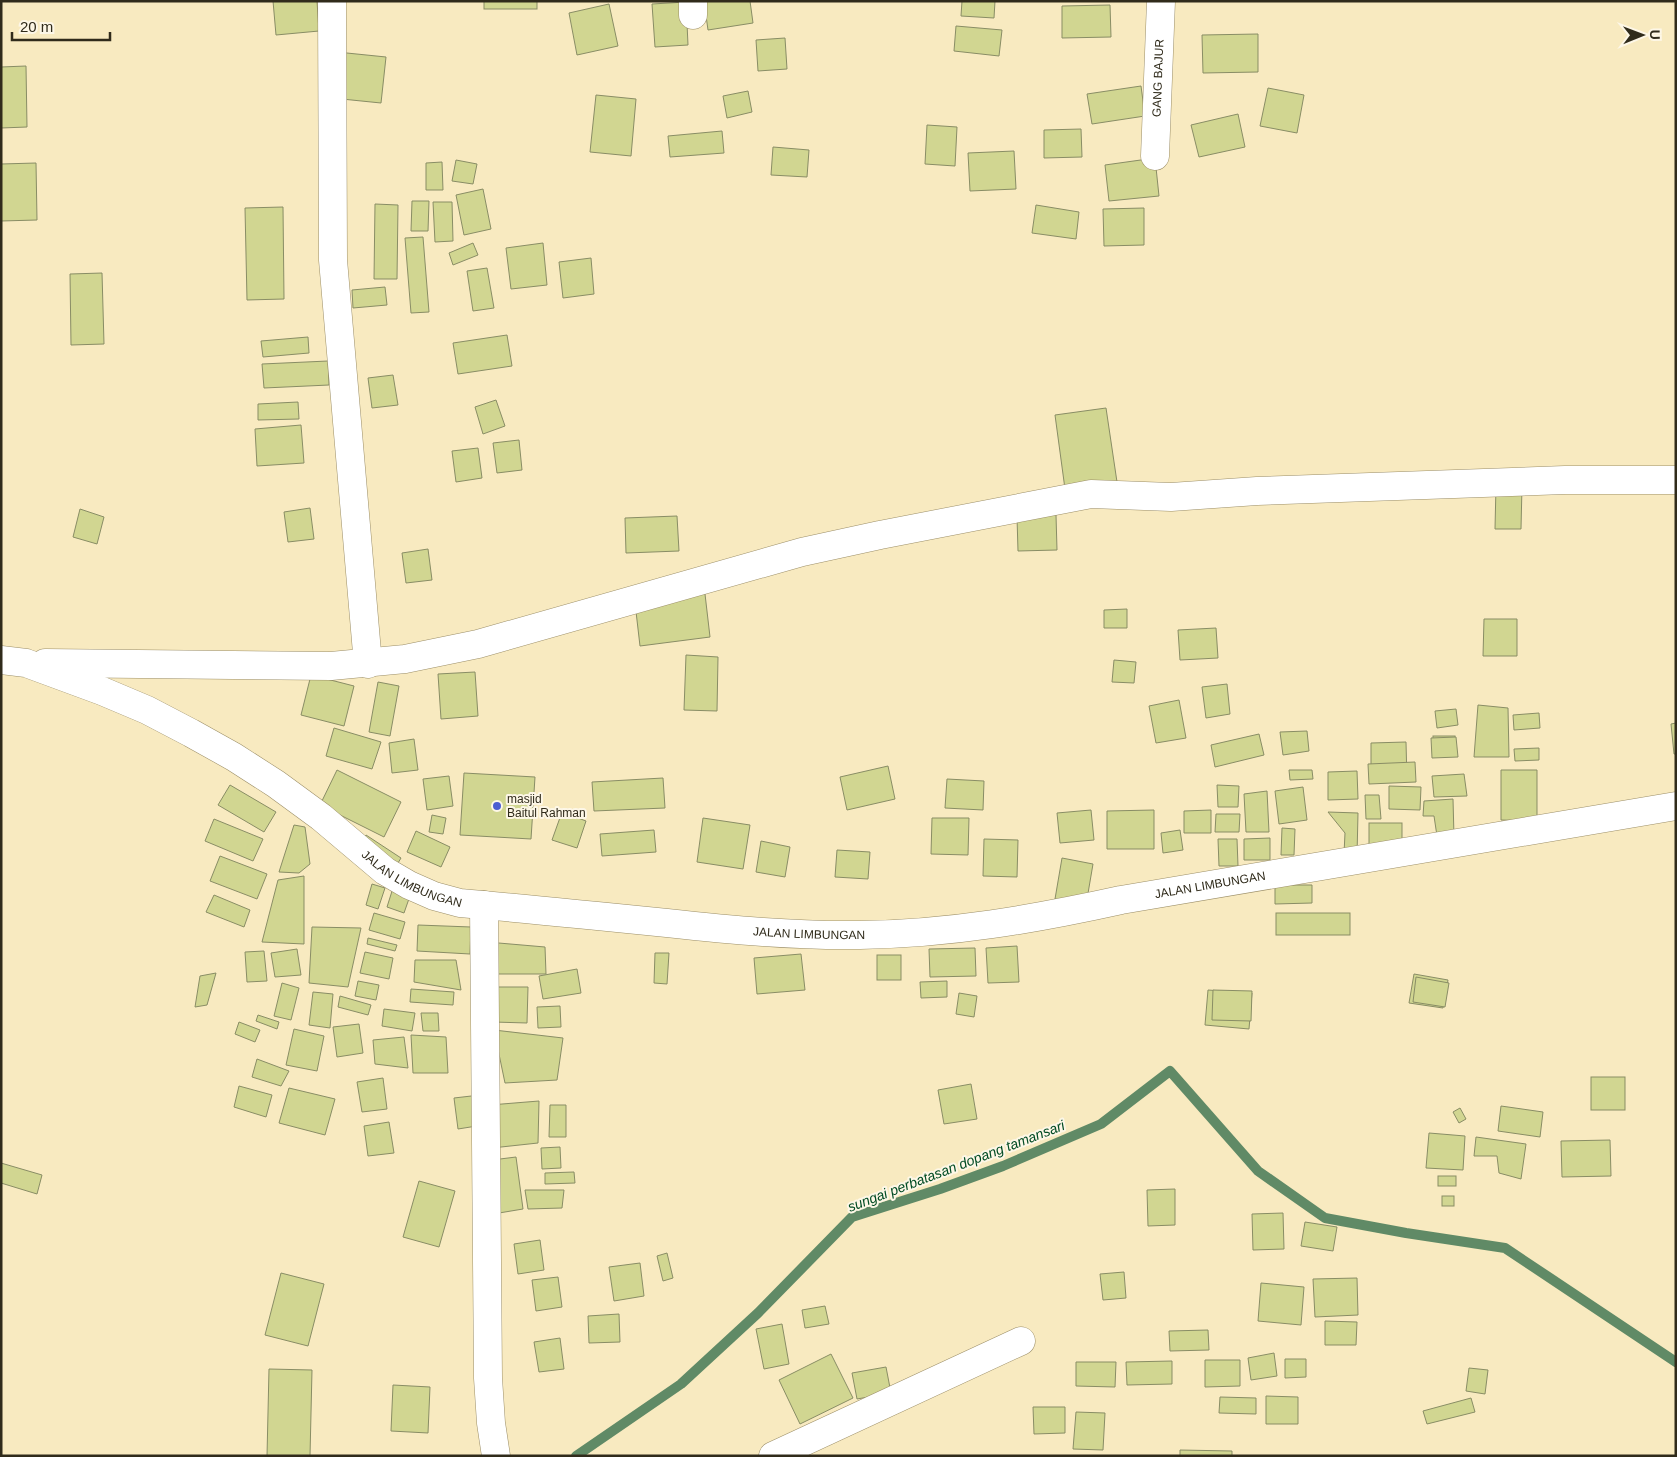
<svg xmlns="http://www.w3.org/2000/svg" width="1677" height="1457" font-family="Helvetica,sans-serif">
  <style>
    .lines { fill: none; stroke-linecap: round; stroke-linejoin: round }
    .stream { stroke: #608a66; stroke-width: 10 }
    .building { fill: #d1d691; stroke: #898d65 }
    .minor-casing { stroke: #9c8f68; stroke-width: 29 }
    .minor { stroke: #fff; stroke-width: 28 }
    .poi-dot { fill: #4b5dd2; stroke: #fdf7e7; stroke-width: 2 }
    .labels { text-anchor: middle; dominant-baseline: central; stroke-width: 4; stroke-linejoin: round; paint-order: stroke }
    .street-label { font-size: 12px; fill: #302b1b; stroke: #fdf7e7 }
    .poi-label { font-size: 12px; fill: #302b1b; stroke: #fdf7e7; text-anchor: start }
    .water-label { font-size: 14px; font-style: italic; fill: #004b23; stroke: #fdf7e7 }
  </style>
  <rect width="100%" height="100%" fill="#f8eac0"/>
  <g class="lines">
    <polyline class="stream" points="576,1456 681,1384 758,1313 852,1217 940,1189 1003,1166 1101,1124 1170,1071 1258,1171 1325,1218 1406,1233 1505,1248 1676,1362"/>
  </g>
  <g class="building">
    <polygon points="273,1 317,1 319,31 276,35"/>
    <rect x="484" y="1" width="53" height="8"/>
    <polygon points="704,1 750,1 753,23 708,30"/>
    <polygon points="962,1 995,1 994,18 961,16"/>
    <polygon points="686,2 688,45 655,47 652,4"/>
    <polygon points="609,4 618,46 577,55 569,13"/>
    <polygon points="1110,5 1111,37 1062,38 1062,6"/>
    <polygon points="956,26 1002,30 999,56 954,51"/>
    <polygon points="1258,34 1258,72 1203,73 1202,35"/>
    <polygon points="785,38 787,69 758,71 756,40"/>
    <polygon points="337,52 386,57 381,103 332,98"/>
    <polygon points="26,66 27,127 1,128 1,67"/>
    <polygon points="1141,86 1145,116 1092,124 1087,94"/>
    <polygon points="1268,88 1304,95 1297,133 1260,126"/>
    <polygon points="748,91 752,112 727,118 723,96"/>
    <polygon points="596,95 636,99 631,156 590,152"/>
    <polygon points="1238,114 1245,147 1199,157 1191,125"/>
    <polygon points="927,125 957,127 955,166 925,164"/>
    <polygon points="1081,129 1082,157 1044,158 1044,130"/>
    <polygon points="722,131 724,153 670,157 668,136"/>
    <polygon points="773,147 809,150 807,177 771,175"/>
    <polygon points="1014,151 1016,189 970,191 968,153"/>
    <polygon points="1155,158 1159,196 1109,201 1105,165"/>
    <polygon points="456,160 477,164 473,184 452,181"/>
    <polygon points="442,162 443,190 426,190 426,163"/>
    <polygon points="36,163 37,220 1,221 1,164"/>
    <polygon points="483,189 491,229 464,235 456,195"/>
    <polygon points="412,201 429,201 428,231 411,231"/>
    <polygon points="433,202 452,202 453,241 435,242"/>
    <polygon points="375,204 398,205 397,279 374,279"/>
    <polygon points="1036,205 1079,212 1076,239 1032,233"/>
    <polygon points="283,207 284,299 247,300 245,208"/>
    <polygon points="1144,208 1144,245 1104,246 1103,209"/>
    <polygon points="423,237 429,312 411,313 405,238"/>
    <polygon points="473,243 478,255 453,265 449,253"/>
    <polygon points="543,243 547,285 511,289 506,248"/>
    <polygon points="591,258 594,294 563,298 559,262"/>
    <polygon points="487,268 494,308 473,311 467,271"/>
    <polygon points="102,273 104,344 71,345 70,274"/>
    <polygon points="385,287 387,305 353,308 352,290"/>
    <polygon points="507,335 512,366 458,374 453,343"/>
    <polygon points="308,337 309,353 263,357 261,341"/>
    <polygon points="328,361 329,385 264,388 262,364"/>
    <polygon points="393,375 398,405 372,408 368,378"/>
    <polygon points="496,400 505,426 483,434 475,407"/>
    <polygon points="298,402 299,419 258,420 258,404"/>
    <polygon points="1106,408 1117,482 1065,489 1055,415"/>
    <polygon points="301,425 304,463 257,466 255,429"/>
    <polygon points="519,440 522,470 497,473 493,443"/>
    <polygon points="478,448 482,478 456,482 452,451"/>
    <polygon points="1496,486 1522,486 1521,529 1495,529"/>
    <polygon points="310,508 314,539 288,542 284,512"/>
    <polygon points="80,509 104,517 97,544 73,537"/>
    <polygon points="1056,515 1057,550 1018,551 1017,517"/>
    <polygon points="677,516 679,551 626,553 625,518"/>
    <polygon points="428,549 432,580 406,583 402,553"/>
    <polygon points="705,594 710,637 640,646 635,603"/>
    <polygon points="1127,609 1127,628 1104,628 1104,610"/>
    <polygon points="1484,619 1517,619 1517,656 1483,656"/>
    <polygon points="1216,628 1218,658 1180,660 1178,630"/>
    <polygon points="686,655 718,657 717,711 684,710"/>
    <polygon points="1114,660 1136,662 1134,683 1112,682"/>
    <polygon points="475,672 478,716 441,719 438,674"/>
    <polygon points="311,675 354,686 344,726 301,715"/>
    <polygon points="378,682 399,686 390,736 369,732"/>
    <polygon points="1227,684 1230,714 1206,718 1202,687"/>
    <polygon points="1179,700 1186,738 1156,743 1149,706"/>
    <polygon points="1478,705 1508,708 1509,757 1474,757"/>
    <polygon points="1456,709 1458,725 1437,728 1435,711"/>
    <polygon points="1539,713 1540,728 1514,730 1513,715"/>
    <polygon points="1676,723 1676,754 1674,754 1671,724"/>
    <polygon points="334,728 381,742 372,769 326,756"/>
    <polygon points="1307,731 1309,751 1283,755 1280,732"/>
    <polygon points="1259,734 1264,755 1215,767 1211,745"/>
    <rect x="1433" y="736" width="22" height="12"/>
    <polygon points="1456,737 1458,757 1432,758 1431,738"/>
    <polygon points="414,739 418,770 392,773 389,743"/>
    <polygon points="1406,742 1407,780 1371,781 1371,743"/>
    <polygon points="1539,748 1539,760 1515,761 1514,749"/>
    <polygon points="1415,762 1416,782 1369,784 1368,764"/>
    <polygon points="888,766 895,799 847,810 840,777"/>
    <polygon points="337,770 401,802 384,837 320,805"/>
    <polygon points="1289,770 1312,770 1313,779 1290,780"/>
    <polygon points="1501,770 1537,770 1537,821 1501,820"/>
    <polygon points="1357,771 1358,799 1328,800 1328,772"/>
    <polygon points="464,773 535,777 531,839 460,835"/>
    <polygon points="1464,774 1467,796 1434,797 1432,776"/>
    <polygon points="449,776 453,806 427,810 423,779"/>
    <polygon points="663,778 665,808 594,811 592,782"/>
    <polygon points="947,779 984,781 983,810 945,808"/>
    <polygon points="230,785 276,812 264,832 218,805"/>
    <polygon points="1217,785 1239,786 1238,807 1218,807"/>
    <polygon points="1389,786 1421,787 1420,810 1389,809"/>
    <polygon points="1303,787 1307,820 1279,824 1275,791"/>
    <polygon points="1267,791 1269,832 1246,832 1244,794"/>
    <polygon points="1365,795 1379,795 1381,819 1366,819"/>
    <polygon points="1453,799 1454,837 1437,836 1434,816 1423,816 1424,801"/>
    <polygon points="1091,810 1094,840 1060,843 1057,813"/>
    <polygon points="1154,810 1154,849 1107,849 1107,811"/>
    <polygon points="1211,810 1211,833 1184,833 1184,811"/>
    <polygon points="562,812 586,821 577,848 552,840"/>
    <polygon points="1328,812 1358,813 1357,856 1344,854 1345,833"/>
    <polygon points="1216,814 1240,814 1239,832 1215,832"/>
    <polygon points="432,815 446,818 443,834 429,832"/>
    <polygon points="703,818 750,825 743,869 697,862"/>
    <polygon points="932,818 969,818 968,855 931,854"/>
    <polygon points="214,819 263,839 253,861 205,841"/>
    <rect x="1369" y="823" width="33" height="25"/>
    <polygon points="294,825 305,827 310,864 299,873 279,872"/>
    <polygon points="1282,828 1295,829 1294,855 1281,855"/>
    <polygon points="654,830 656,852 602,856 600,834"/>
    <polygon points="1180,830 1183,850 1163,853 1161,833"/>
    <polygon points="416,831 450,847 441,867 407,852"/>
    <polygon points="366,835 401,858 395,868 359,846"/>
    <polygon points="1270,838 1270,860 1244,860 1244,839"/>
    <polygon points="984,839 1018,840 1017,877 983,876"/>
    <polygon points="1218,839 1237,839 1238,866 1219,866"/>
    <polygon points="761,841 790,847 785,877 756,872"/>
    <polygon points="837,850 870,852 868,879 835,877"/>
    <polygon points="220,856 267,874 257,899 210,881"/>
    <polygon points="1062,858 1093,864 1086,905 1055,899"/>
    <polygon points="304,876 304,944 262,942 278,880"/>
    <polygon points="372,884 385,888 378,909 366,905"/>
    <polygon points="1275,885 1312,885 1312,903 1275,904"/>
    <polygon points="393,888 411,893 404,913 387,907"/>
    <polygon points="214,895 250,910 244,927 206,912"/>
    <polygon points="374,913 405,922 400,939 369,930"/>
    <rect x="1276" y="913" width="74" height="22"/>
    <polygon points="418,925 471,927 470,954 417,951"/>
    <polygon points="312,927 361,928 348,987 309,983"/>
    <polygon points="368,938 397,945 395,951 367,944"/>
    <polygon points="487,942 545,947 546,974 488,974"/>
    <polygon points="1017,946 1019,982 988,983 986,948"/>
    <polygon points="975,948 976,976 930,977 929,949"/>
    <polygon points="297,949 301,975 275,977 271,953"/>
    <polygon points="264,951 267,981 247,982 245,952"/>
    <polygon points="365,952 393,958 389,979 360,973"/>
    <polygon points="655,953 669,953 667,984 654,983"/>
    <polygon points="801,954 805,990 757,994 754,958"/>
    <rect x="877" y="955" width="24" height="25"/>
    <polygon points="415,960 456,960 461,990 414,982"/>
    <polygon points="577,969 581,993 543,999 539,976"/>
    <polygon points="216,973 207,1005 195,1007 200,976"/>
    <polygon points="1414,974 1448,980 1443,1008 1409,1003"/>
    <polygon points="1416,977 1449,983 1445,1007 1413,1002"/>
    <polygon points="358,981 379,985 376,1000 355,996"/>
    <polygon points="947,981 947,997 921,998 920,982"/>
    <polygon points="282,983 299,988 291,1020 274,1016"/>
    <polygon points="493,987 528,987 527,1023 493,1022"/>
    <polygon points="411,989 454,992 453,1005 410,1002"/>
    <polygon points="1208,990 1252,993 1249,1029 1205,1025"/>
    <polygon points="1213,990 1252,991 1251,1021 1212,1020"/>
    <polygon points="313,992 333,994 330,1028 309,1025"/>
    <polygon points="959,993 977,996 974,1017 956,1014"/>
    <polygon points="340,996 371,1005 368,1015 338,1007"/>
    <polygon points="560,1006 561,1027 538,1028 537,1007"/>
    <polygon points="384,1009 415,1013 412,1031 382,1026"/>
    <polygon points="421,1013 438,1013 439,1031 423,1031"/>
    <polygon points="258,1015 279,1022 277,1029 256,1021"/>
    <polygon points="239,1022 260,1030 255,1042 235,1034"/>
    <polygon points="359,1024 363,1053 337,1057 333,1027"/>
    <polygon points="294,1029 324,1036 317,1071 286,1065"/>
    <polygon points="494,1030 563,1038 557,1080 505,1083"/>
    <polygon points="411,1035 446,1037 448,1073 413,1073"/>
    <polygon points="404,1037 408,1068 375,1064 373,1040"/>
    <polygon points="257,1059 289,1071 281,1086 252,1077"/>
    <rect x="1591" y="1077" width="34" height="33"/>
    <polygon points="383,1078 387,1109 362,1112 357,1082"/>
    <polygon points="971,1084 977,1119 944,1124 938,1090"/>
    <polygon points="239,1086 272,1095 266,1117 234,1107"/>
    <polygon points="289,1088 335,1099 325,1135 279,1123"/>
    <polygon points="480,1095 483,1125 458,1129 454,1098"/>
    <polygon points="539,1101 538,1143 492,1148 490,1105"/>
    <polygon points="550,1105 566,1105 566,1137 549,1137"/>
    <polygon points="1501,1106 1543,1112 1540,1137 1498,1131"/>
    <polygon points="1460,1108 1466,1119 1459,1123 1453,1112"/>
    <polygon points="389,1122 394,1153 368,1156 364,1126"/>
    <polygon points="1429,1133 1465,1136 1463,1170 1426,1168"/>
    <polygon points="1476,1137 1526,1144 1521,1179 1499,1173 1497,1156 1474,1156"/>
    <polygon points="1610,1140 1611,1176 1562,1177 1561,1141"/>
    <polygon points="560,1147 561,1168 542,1169 541,1148"/>
    <polygon points="516,1157 523,1209 499,1213 492,1160"/>
    <polygon points="1,1163 42,1175 37,1194 1,1183"/>
    <polygon points="574,1172 575,1183 545,1184 545,1173"/>
    <rect x="1438" y="1176" width="18" height="10"/>
    <polygon points="419,1181 455,1191 439,1247 403,1237"/>
    <polygon points="1175,1189 1175,1225 1148,1226 1147,1190"/>
    <polygon points="525,1190 564,1190 562,1208 528,1209"/>
    <rect x="1442" y="1196" width="12" height="10"/>
    <polygon points="1283,1213 1284,1249 1253,1250 1252,1214"/>
    <polygon points="1305,1222 1337,1227 1333,1251 1301,1246"/>
    <polygon points="540,1240 544,1270 518,1274 514,1244"/>
    <polygon points="667,1253 673,1278 663,1281 657,1256"/>
    <polygon points="640,1263 644,1296 614,1301 609,1267"/>
    <polygon points="1124,1272 1126,1298 1103,1300 1100,1274"/>
    <polygon points="281,1273 324,1284 308,1346 265,1335"/>
    <polygon points="558,1277 562,1307 536,1311 532,1280"/>
    <polygon points="1357,1278 1358,1315 1315,1317 1313,1279"/>
    <polygon points="1261,1283 1304,1287 1301,1325 1258,1321"/>
    <polygon points="825,1306 829,1324 805,1328 802,1310"/>
    <polygon points="619,1314 620,1342 589,1343 588,1316"/>
    <polygon points="1325,1321 1357,1322 1356,1345 1325,1345"/>
    <polygon points="782,1324 789,1364 764,1369 756,1329"/>
    <polygon points="1208,1330 1209,1350 1170,1351 1169,1331"/>
    <polygon points="560,1338 564,1369 539,1372 534,1342"/>
    <polygon points="1274,1353 1277,1376 1251,1380 1248,1358"/>
    <polygon points="831,1354 853,1398 800,1424 779,1380"/>
    <polygon points="1285,1359 1306,1359 1306,1377 1285,1378"/>
    <polygon points="1205,1360 1240,1360 1240,1386 1205,1387"/>
    <polygon points="1172,1361 1172,1384 1127,1385 1126,1362"/>
    <polygon points="1076,1362 1116,1362 1115,1387 1076,1386"/>
    <polygon points="886,1367 891,1393 857,1399 852,1373"/>
    <polygon points="1469,1368 1488,1370 1485,1394 1466,1391"/>
    <polygon points="269,1369 312,1370 310,1456 267,1456"/>
    <polygon points="393,1385 430,1387 428,1433 391,1431"/>
    <polygon points="1266,1396 1298,1397 1298,1424 1266,1424"/>
    <polygon points="1220,1397 1256,1398 1256,1414 1219,1413"/>
    <polygon points="1471,1398 1475,1412 1427,1424 1423,1411"/>
    <polygon points="1033,1407 1065,1407 1065,1433 1034,1434"/>
    <polygon points="1076,1412 1105,1413 1103,1450 1073,1449"/>
    <polygon points="1180,1450 1232,1451 1232,1456 1180,1456"/>
  </g>
  <g class="lines">
    <g class="minor-casing">
      <g id="minor">
        <polyline points="332,1 333,260 368,664"/>
        <polyline points="693,15 693,1"/>
        <path id="s1" d="M1155 156 1161 1"/>
        <path id="s2" d="M1 660 26 663 102 691 147 710 191 733 234 757 276 784 321 817 385 871 409 885 434 896 460 903C529 909 598 916 667 923 731 930 795 936 860 935 948 934 1035 919 1121 900L1676 806"/>
        <polyline points="45,663 331,666 405,659 478,644 802,552 880,535 1091,494 1171,497 1257,491 1565,480 1676,480"/>
        <polyline points="484,905 488,1378 491,1423 496,1456"/>
        <polyline points="773,1456 1021,1341"/>
      </g>
    </g>
    <use href="#minor" class="minor"/>
  </g>
  <circle class="poi-dot" cx="497" cy="806" r="5"/>
  <g class="labels">
    <g class="street-label">
      <text stroke="none"><textPath href="#s1" startOffset="78">GANG BAJUR</textPath></text>
      <text stroke="none"><textPath href="#s2" startOffset="471">JALAN LIMBUNGAN</textPath></text>
      <text stroke="none"><textPath href="#s2" startOffset="1281">JALAN LIMBUNGAN</textPath></text>
      <text stroke="none"><textPath href="#s2" startOffset="876">JALAN LIMBUNGAN</textPath></text>
    </g>
    <g class="poi-label">
      <text x="507" y="799">masjid<tspan x="507" dy="14">Baitul Rahman</tspan></text>
    </g>
    <g class="water-label">
      <text transform="translate(956 1166) rotate(-21)">sungai perbatasan dopang tamansari</text>
    </g>
  </g>
  <rect width="1677" height="1457" fill="none" stroke="#302b1b" stroke-width="5"/>
  <g transform="translate(1642 35) rotate(89)" stroke="#fdf7e7" stroke-width="4" paint-order="stroke">
  <path d="M0-4L9 19L0 12L-9 19Z" fill="#302b1b"/>
  <text y="-8" font-size="14" font-weight="bold" text-anchor="middle" fill="#302b1b">U</text>
  </g>
  <path d="M12 32v8h98v-8" fill="none" stroke="#302b1b" stroke-width="2.5"/>
  <text x="20" y="32" font-size="15" fill="#302b1b" stroke="#fdf7e7" stroke-width="4" paint-order="stroke">20 m</text>
</svg>
